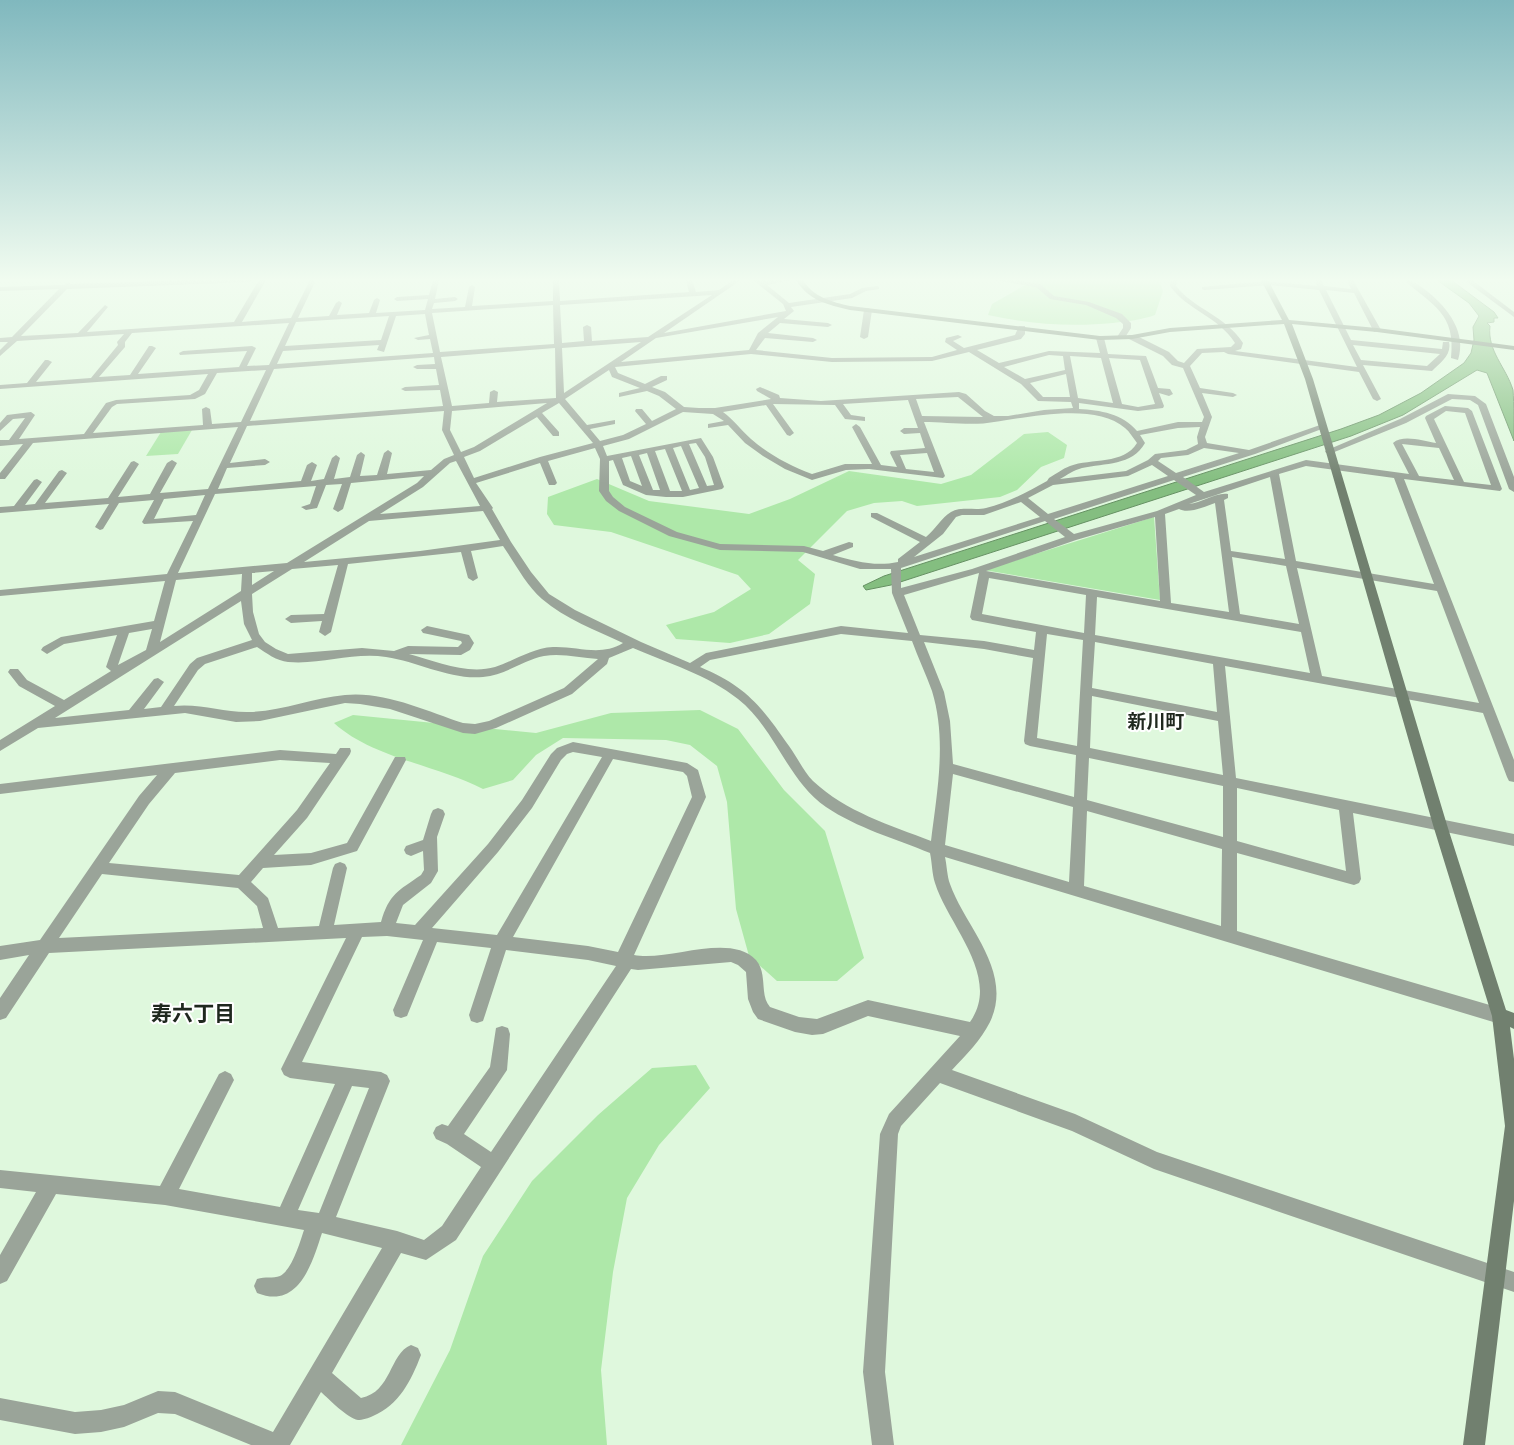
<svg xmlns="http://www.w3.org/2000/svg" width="1514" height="1445" font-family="'Sofia Sans Condensed','Noto Sans JP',sans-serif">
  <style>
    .green { fill: #aee8a9 }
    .water { fill: #84be80; stroke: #669163 }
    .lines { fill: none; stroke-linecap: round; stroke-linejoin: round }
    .street { fill: #9aa499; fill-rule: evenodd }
    .secondary { fill: #71806f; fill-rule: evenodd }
    .labels { text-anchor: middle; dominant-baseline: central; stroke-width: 4; stroke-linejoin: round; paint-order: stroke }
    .quarter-label { font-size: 19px; font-weight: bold; fill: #1f281e; stroke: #fff }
    .near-neighbourhood-label { font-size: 21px; font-weight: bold; fill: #1f281e; stroke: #fff }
  </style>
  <rect width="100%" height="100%" fill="#dff8dd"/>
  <g class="green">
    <path d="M1034 280H1159L1163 291 1155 315C1141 320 1128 321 1113 323 1070 327 1030 324 988 315L992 304Z"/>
    <polygon points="192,430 178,454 146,456 161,432"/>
    <polygon points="1048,432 1067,445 1064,458 1041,467 1017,490 1000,497 917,506 902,501 874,503 847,511 798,560 815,574 810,604 769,634 730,643 676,639 666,625 714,612 751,589 738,575 611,532 554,525 547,514 548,497 597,479 649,501 749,514 790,499 849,471 941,484 971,475 1024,434"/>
    <polygon points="1154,517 1160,600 984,570"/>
    <path d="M700 710 738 729 784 790 825 831 864 958 837 981H777L749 956 736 909 727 802 717 766 690 745 666 740 563 738 536 755 513 780 483 789C437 765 372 758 334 723L353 715 536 733 611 713Z"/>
    <polygon points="696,1065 710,1088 659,1145 627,1198 613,1272 601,1370 607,1445 401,1445 450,1350 483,1256 532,1181 598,1115 652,1068"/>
  </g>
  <path class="water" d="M1437 280H1451L1494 312 1498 318H1494V322L1487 323 1490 326C1487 351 1506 367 1513 390 1514 403 1514 427 1514 441L1487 373 1477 370 1403 415 1351 436 891 585 866 590 863 586 884 576 1341 429 1379 415 1421 393 1464 363 1471 353 1474 340 1473 327 1479 316 1469 303Z"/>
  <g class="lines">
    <g class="street">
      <path d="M185 280H253L250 282 67 289 21 336 78 333 105 305 108 307 87 332 234 322 259 280H266L242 322 291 318 310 280H316L298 318 329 316 336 303 339 301 342 303 337 315 369 313 374 300 377 298 380 300 376 313 425 310 428 299 397 301 394 299 397 297 429 295 433 280H439L435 299 455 297 458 299 455 301 434 303 432 309 465 307 469 287 472 285 475 287 472 306 553 301V280H559L560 301 689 292 686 280H692L696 292 719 290 733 280H741L664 333 786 311 783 304 753 280H791L767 285 789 303 850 294 862 288 877 286 879 287V289L866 291 852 298 791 307 794 311 784 319 828 323 832 325 828 327 780 323 768 333 813 338 817 340 813 342 765 338 756 350 832 358 932 357 957 350 945 342 946 338 958 335 962 337 953 341 964 348 1015 335 1019 326H1025V334L1021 339 977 350 999 363 1049 351 1100 353 1096 338 1100 336 1104 338 1108 354 1146 356 1158 388 1170 389 1173 394 1169 396 1159 393 1164 406 1163 408 1138 411 1079 403V409C1100 410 1123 414 1137 431L1178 422H1202L1204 417 1183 368 1172 365 1163 356 1129 339V335H1135L1169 352 1178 361 1184 363 1197 349 1231 347 1235 343C1219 317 1187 310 1170 286L1171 280H1177L1176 286C1195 310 1225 315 1243 343L1241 349 1235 351 1357 367 1319 290 1269 285 1204 290 1202 289V287L1266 281 1317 286 1315 280H1321L1324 286 1351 289 1347 280H1353L1381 330 1374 332 1354 293 1326 290 1351 340 1442 349 1443 342H1449C1452 355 1440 363 1432 371L1363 365 1381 399 1377 401 1373 399 1359 372 1228 354 1224 352 1202 353 1190 366 1200 388 1233 393 1237 395 1233 397 1202 393 1212 417 1205 437 1207 443 1249 450 1320 425 1327 427 1255 454 1183 477 1204 492 1306 460 1409 474 1393 443C1403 434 1423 441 1436 443L1425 418 1426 416 1445 406 1468 408 1472 411 1502 489 1500 491 1404 479 1514 760V782L1509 781 1507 777 1483 713 1225 666 1236 778 1514 834V846L1353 813 1361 879 1359 883 1354 885 1237 853V931L1500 1008 1506 1010 1508 1016 1506 1022 1500 1024 945 857C947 866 947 876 950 884 965 927 1014 971 990 1022 981 1040 966 1055 952 1070L1075 1114 1157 1152 1514 1272V1292L1154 1169 1072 1131 940 1083 901 1126 898 1134 885 1372 894 1445H872L863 1372 880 1134 889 1114 960 1036 868 1016 823 1034 812 1035 795 1032 758 1019 753 1012 748 999 746 972 738 965 731 962 638 970 631 969 456 1240 426 1260 401 1253 332 1373 361 1398C392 1392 389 1354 411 1345L418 1348 421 1355C411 1381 399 1405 373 1416 369 1418 362 1420 358 1420 347 1418 329 1399 321 1392L290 1445H251L175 1414 158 1413 124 1427 101 1432 75 1434 0 1420V1398L75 1412 101 1410 124 1405 158 1391 175 1392 273 1432 382 1248 322 1233C312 1263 299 1310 257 1293L254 1286 257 1279C265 1276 273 1279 280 1276 292 1270 300 1242 304 1230L165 1205 56 1194 7 1281 0 1284V1255L36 1192 0 1188V1170L160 1186 219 1074 225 1071 231 1074 234 1080 179 1189 280 1207 335 1084 290 1078 284 1075 281 1069 346 938 49 953 6 1018 0 1020V998L29 955 0 960V946L40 940 139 796 157 775 0 794V784L280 750 336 754 340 748H350L351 751 350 754 307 818 274 855 311 853 347 843 395 757H405L406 760 357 851 311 865 263 868 251 882 268 898 278 928 319 926 333 868 335 864 340 862 345 864 347 868 334 925 381 922C389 894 398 891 421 875L424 870 423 851 411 856 406 854 404 850 406 846 423 840 431 814 433 810 438 808 443 810 445 814 437 837 438 871 431 883 403 905 396 923 415 925 488 844 522 800 551 754 557 748 573 742 687 763 698 770 706 797 634 955C668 962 729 932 756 960 768 974 759 994 770 1007L799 1017 817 1019 868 1000 970 1022C1002 977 948 925 935 883 932 874 932 862 930 853 896 839 857 828 826 807 787 780 775 728 738 699 708 675 668 663 633 648L609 658 607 664 572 694 496 728 475 734 463 733 390 709 360 704 345 703 260 721 236 722 185 713 38 728 0 751V740L55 706 19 686 8 672 10 669H18L27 680 64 700 111 671 106 667 117 635 64 644 47 654 41 650 43 647 61 637 154 621 165 581 0 596V590L167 574 193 521 144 524 142 522 154 500 119 503 103 529 100 530 95 527 109 504 0 513V507L14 506 34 480 37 479 42 482 25 505 35 504 59 471 62 470 67 473 45 503 108 498 131 462 134 461 139 464 118 497 150 494 167 463 172 460 177 463 160 493 208 489 238 427 33 443 5 479H0V473L23 444 0 446V440H9L25 418 13 419 0 431V423L7 415 31 412 35 415 19 439 84 434 106 403 116 400 190 395 199 390 208 374 0 389V385L27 383 45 360H48L52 362 36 382 91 378 118 345 117 342 124 334 17 341 0 356V350L8 342H0V338L12 337 59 289 0 291V287L64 285 68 282 71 284ZM712 295 648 337 592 341 591 327 587 325 583 327 584 341 562 343 560 305ZM553 305 554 344 440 352 432 313ZM425 314 429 335 414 338 418 340 430 339 433 353 277 364 283 351 379 345 377 350 384 352 396 316ZM389 316 381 340 285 346 296 322ZM778 317 758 333 749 350 621 362 656 338ZM289 323 269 365 247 366 256 348 252 346 183 351 179 353 180 355 247 351 239 367 138 374 156 348 152 346H149L130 375 99 377 125 347V342L132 333ZM641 342 564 393 562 348ZM1353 345 1440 354 1427 366 1361 360ZM555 348 556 398 497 402 498 392 494 390 490 392 489 403 452 406 441 357ZM969 352 1021 384 1038 401 1071 402 1073 408 1044 410 1008 416H994L985 411 966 394 959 392 821 401 780 398 779 395 760 387 756 389 757 391 771 399 715 408H699L684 407 665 392 652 387 667 380V376H661L645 384 618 373 615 367 751 354 832 362 932 361ZM1049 355 1063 356 1065 370 1025 379 1004 367ZM1070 356 1101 358 1113 403 1078 398ZM434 357 435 364 417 365 413 367 417 369H436L439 385 405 387 401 389 405 391 440 390 443 406 250 421 274 369ZM1109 358 1140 360 1155 404 1138 407 1122 404ZM266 370 241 422 212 424 210 409 206 407 202 409 203 425 93 433 112 407 117 404 195 399 205 394 217 373ZM609 370 612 377 640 388 619 393V397L647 391 659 396 676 409 652 421 642 409H636L635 411 646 424 623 435 600 441 590 429 615 424V420L587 425 565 399ZM1066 374 1070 397H1043L1030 383ZM958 397 983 417 922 416 916 399ZM908 400 918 428H904L900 431 904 434 920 433 925 448 891 451 890 453 897 467 881 465 860 427 856 424 852 427 872 464H845L812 474C790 466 768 454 751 439 740 429 734 420 723 412L766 405 787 435 790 436 794 433 773 404 835 405 845 419 865 421V417L851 415 843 404ZM547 403 474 447 461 452 450 430 452 411ZM559 403 593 443 540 457 474 478 464 457 480 451 537 417 553 436H559V432L542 413ZM444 411 442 430 454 455 444 459 431 470 387 474 392 453 388 450 384 453 377 475 360 476 365 455 361 452 357 455 350 477 334 479 340 458 336 455 332 458 324 479 311 481 317 465 312 462 307 465 301 481 218 489 227 468 265 465 270 462 265 459 230 463 247 426ZM1446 411 1465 413 1491 485 1464 482 1434 419ZM683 412 713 414 724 421 708 424V428L728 425 745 443 763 456 785 469 812 480 846 470 869 469 943 478 945 476 924 422C945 422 974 426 994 422 1029 417 1096 402 1125 428 1130 432 1133 438 1137 443 1124 465 1091 458 1070 466 1062 469 1056 474 1049 478L1047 481C1027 492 1007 503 986 508 975 511 962 506 951 512 942 517 935 530 926 537L877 513H871V517L920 542 898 559V562C875 567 854 561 833 555L853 547V543L849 542 823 551 804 546 720 544 677 532 625 507 613 497 609 491V461L613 460 623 485 646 495 666 497H683L722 489 724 487 713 457 701 438 607 456 603 446 629 439ZM1200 427 1197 437 1198 444 1186 450 1155 454 1148 460 1126 471 1060 479C1067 475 1074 470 1082 468 1105 463 1132 466 1145 443L1140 435 1178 428ZM696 443 705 457 714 485 707 486 689 444ZM1402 444 1439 448 1454 480 1419 476ZM681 446 699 488 690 490 673 448ZM595 448 600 459 599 491 606 501 619 511 669 536 720 550 803 552 860 569H891L892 593 908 633 841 626 706 653 690 663 641 642 575 610 549 594 531 572 511 542 492 509 493 508 476 483 540 463 549 485H555L557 483 548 461ZM1204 448 1239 453 1176 473 1158 461 1161 458 1188 455ZM665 449 682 491H670L655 451ZM647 453 660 490H653L639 455ZM927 453 934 472 906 469 900 455ZM631 456 642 486 630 481 622 458ZM456 461 480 506 380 514 423 487 450 463ZM1152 465 1168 476 1048 514 1028 498 1053 485 1128 476ZM1306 466 1394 478 1434 584 1296 561 1279 474ZM424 476 417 483 287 563 178 573 215 494 316 486 310 504 301 507 306 510 317 508 326 485 342 484 333 509 338 512 343 509 351 483ZM1270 477 1285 559 1231 551 1224 500 1228 498V494C1216 492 1202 503 1189 504ZM1174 480 1196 495 1157 511 1074 534 1054 519ZM205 495 196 515 154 519 164 499ZM1021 502 1040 517 914 557 943 534 956 517 962 515H984ZM1215 503 1229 612 1171 603 1165 514 1179 509C1188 514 1205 507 1215 503ZM483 511 500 540 420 551 304 562 369 521ZM1155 517 1160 601 986 571 1076 540ZM1045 521 1065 537 972 569 901 588V568ZM503 546C515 563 526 585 542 599 565 619 596 630 623 643 600 657 578 646 553 647 532 648 514 661 495 667 467 675 435 661 409 654L461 655 470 650 474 643 469 635 427 626 421 630 423 633 461 641 462 643 458 647 408 646 394 651 362 648 288 654 276 649 265 642 259 634 253 612 252 594 292 569 338 565 324 614 291 615 285 619 291 623 322 621 319 632 325 636 331 632 348 564 461 552 468 578 473 581 478 578 471 551ZM1232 557 1286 566 1299 624 1240 614ZM1297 568 1437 591 1479 703 1322 676ZM274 571 252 585V573ZM979 573 970 617 972 620 1036 632 1034 650 984 641 920 635 904 595ZM242 574 241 591 160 642 176 580ZM989 578 1086 595 1084 633 982 614ZM1097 597 1301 632 1310 673 1095 635ZM241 601 244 624 252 640 197 658 190 664 161 707 144 709 164 682 158 678 154 679 129 710 55 718ZM152 629 146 650 118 665 129 633ZM841 634 912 641C918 658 926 674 932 691 947 740 937 792 931 841 890 825 846 812 813 781 804 772 797 757 789 746 762 707 746 686 700 667L710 660ZM1047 634 1083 640 1077 746 1037 738ZM924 642 984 649 1033 658 1024 741 1025 744 1030 746 1076 755 1074 797 953 764 950 721 944 692ZM1095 642 1213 664 1217 712 1092 688ZM257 647C266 653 277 661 288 662 321 665 353 652 386 657 419 662 450 680 483 677 506 675 523 660 544 656 562 653 580 658 598 659L564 688 489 721 475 724 463 723C426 711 385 691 345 695 313 698 282 711 250 712 225 713 200 703 174 706L198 670 205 664ZM1092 696 1218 721 1223 775 1090 748ZM573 752 602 757 497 935 432 928 498 852 532 808 561 760 567 754ZM1089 758 1223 786V837L1087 800ZM613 759 683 772 687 776 692 797 618 952 588 946 513 937ZM280 760 330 763 297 810 239 875 109 863 149 804 175 773ZM953 774 1073 807 1069 882 945 845ZM1237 788 1339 810 1346 871 1237 841ZM1087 811 1222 849 1221 926 1084 886ZM102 874 238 888 257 906 263 928 59 938ZM387 936 423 940 393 1010 395 1016 401 1018 407 1016 437 942 491 948 469 1015 471 1021 477 1023 483 1021 485 1015 506 950 588 960 616 966 491 1152 464 1134 507 1070 510 1034 508 1028 502 1026 496 1028 490 1067 448 1126 442 1124 436 1127 433 1133 436 1139 447 1144 481 1167 442 1226 424 1240 397 1231 336 1217 390 1081 387 1075 381 1072 302 1062 362 937ZM352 1086 369 1088 319 1213 298 1210Z"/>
      <polygon points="993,280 1016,280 1040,284 1054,296 1089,302 1122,314 1131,323 1131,328 1124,339 1118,339 1117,337 1123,328 1123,324 1116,318 1086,305 1050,299 1036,287"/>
      <path d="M1404 280C1414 280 1420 286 1428 292 1448 308 1467 333 1458 360L1451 358C1456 313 1433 306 1404 280Z"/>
      <polygon points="1464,280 1472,280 1514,312 1514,317"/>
      <polygon points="868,308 872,310 868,337 864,339 860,337 864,310"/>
      <polygon points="1448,394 1475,396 1486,404 1514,477 1514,492 1509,489 1478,405 1470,400 1452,399 1406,423 1332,453 1326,453 1325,451 1400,419"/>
    </g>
    <path class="secondary" d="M796 280H803C813 297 832 302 850 306L1100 336 1132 335 1170 328 1282 320 1261 280H1268L1289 320 1377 328 1514 346V350L1377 332 1292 324 1313 379 1447 825 1506 1010 1514 1013V1029L1510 1027 1514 1059V1201L1485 1445H1463L1505 1126 1492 1016 1433 825 1305 379 1284 324 1170 332 1132 339 1100 340 850 310C828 305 808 300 796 280Z"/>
  </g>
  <linearGradient id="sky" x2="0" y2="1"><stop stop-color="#80b8be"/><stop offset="0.58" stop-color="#f1fcf0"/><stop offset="1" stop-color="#f1fcf0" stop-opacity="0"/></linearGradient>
  <rect width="1514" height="483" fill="url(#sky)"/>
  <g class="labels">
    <g class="quarter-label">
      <text x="1156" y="722">新川町</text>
    </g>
    <g class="near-neighbourhood-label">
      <text x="193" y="1014">寿六丁目</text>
    </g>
  </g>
</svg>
